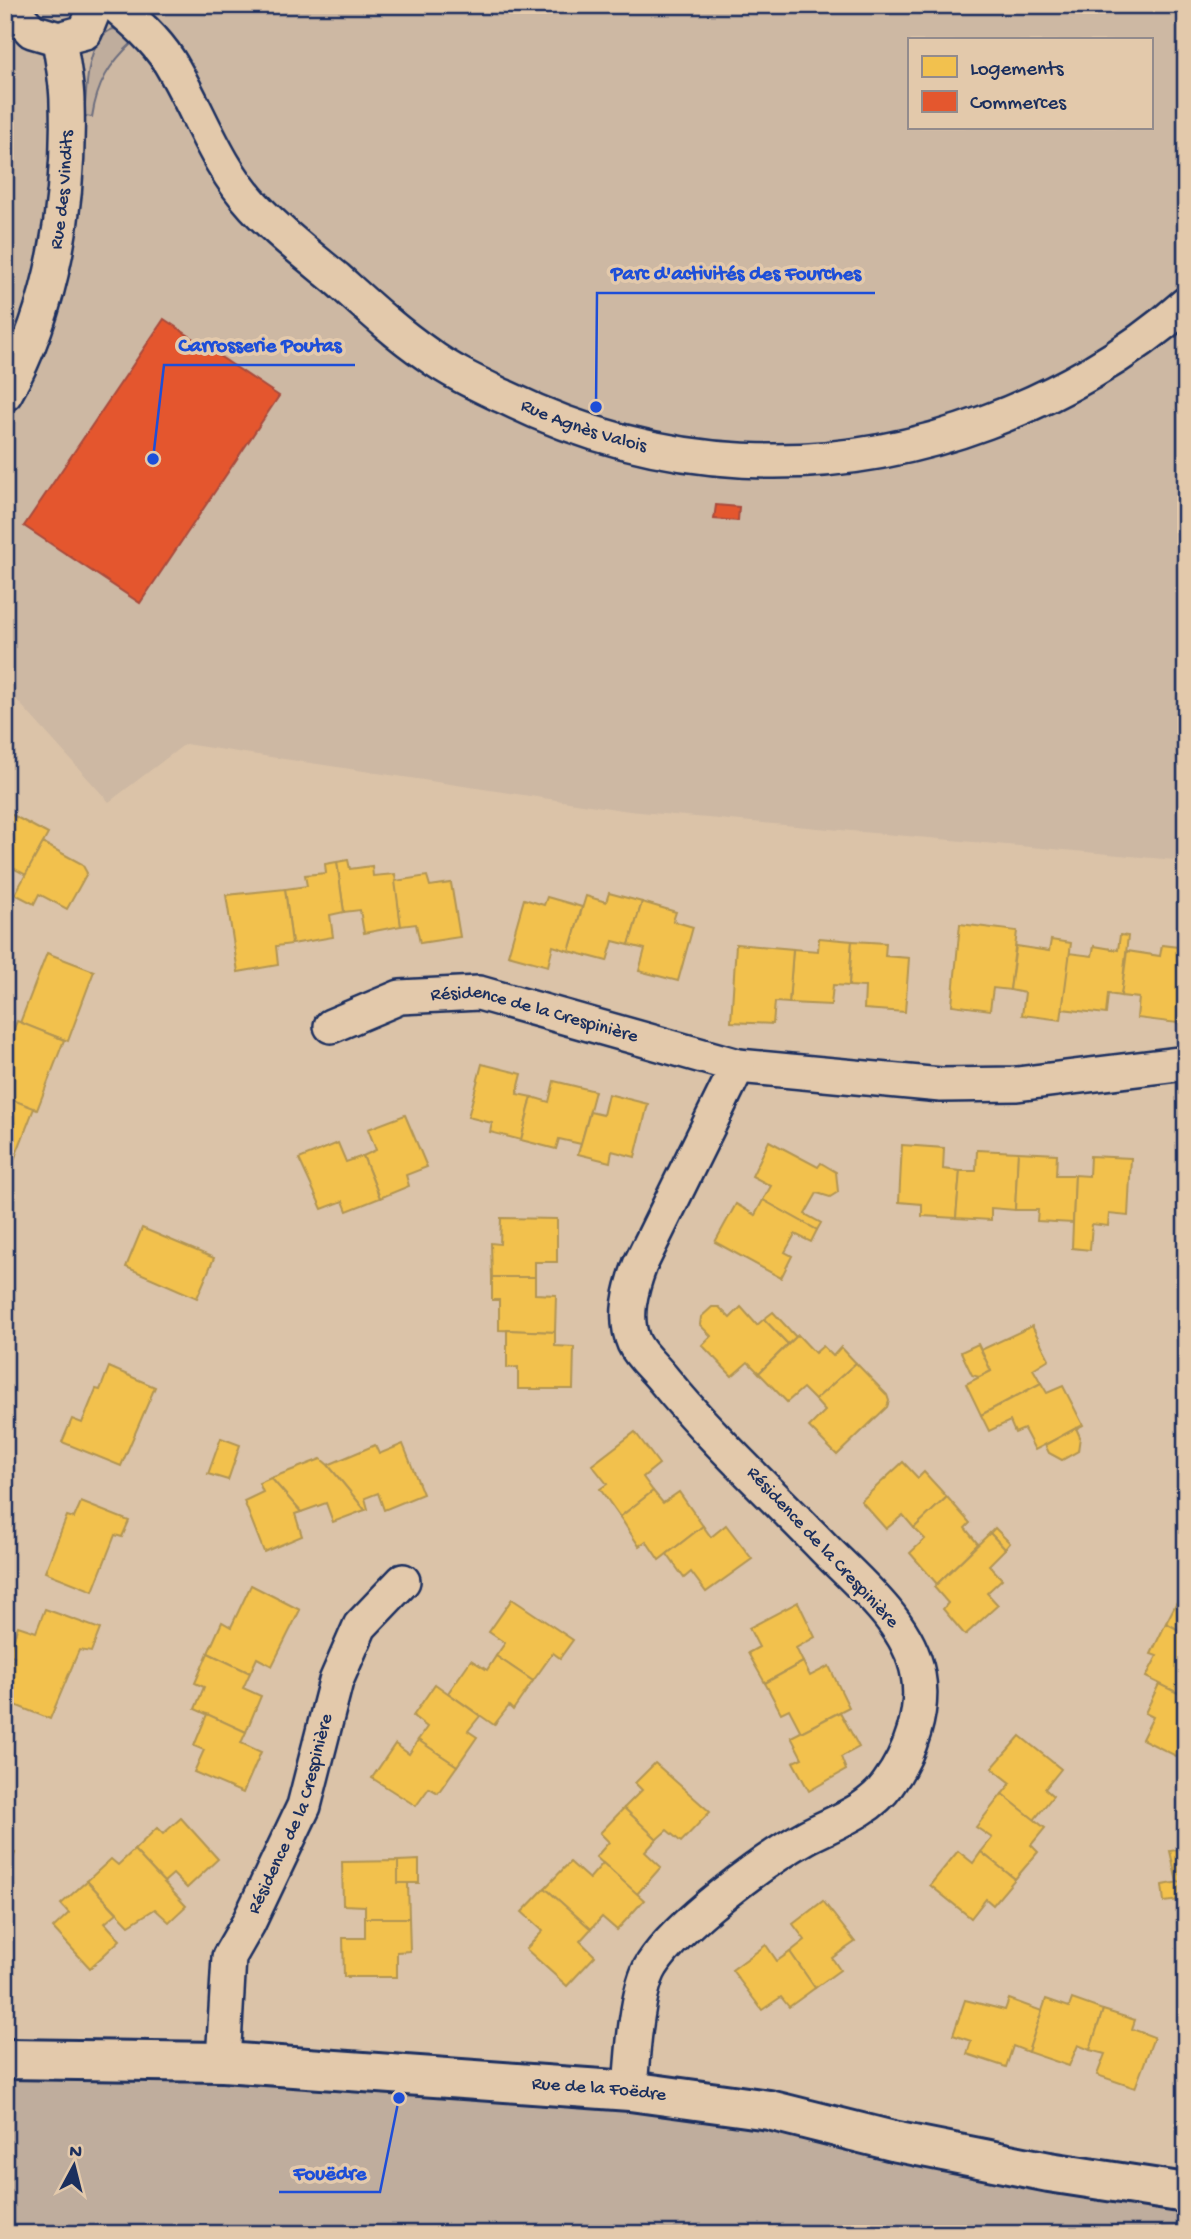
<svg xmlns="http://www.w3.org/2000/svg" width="1191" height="2239" font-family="'Gochi Hand',sans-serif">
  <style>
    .built { fill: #cdb8a3; fill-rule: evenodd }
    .green { fill: #bfad9d; stroke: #6d6e7e; stroke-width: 2 }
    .homes { fill: #f2c14e; stroke: #b29553; stroke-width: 2 }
    .shops { fill: #e4572e; stroke: #a84b3c; stroke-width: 2 }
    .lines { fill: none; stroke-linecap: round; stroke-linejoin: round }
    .minor-casing { stroke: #1b2f5e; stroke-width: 38 }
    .tertiary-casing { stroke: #1b2f5e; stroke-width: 44 }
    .minor { stroke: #e3c9ab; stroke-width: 33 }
    .tertiary { stroke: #e3c9ab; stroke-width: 38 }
    .labels { text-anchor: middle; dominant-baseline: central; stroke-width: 7; stroke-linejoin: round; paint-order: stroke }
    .street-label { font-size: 19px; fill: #1b2f5e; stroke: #e3c9ab }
    .leader { fill: none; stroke: #1d4ed8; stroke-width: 2.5 }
    .callout-dot { fill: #1d4ed8; stroke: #e3c9ab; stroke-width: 2.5 }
    .callout-label { font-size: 21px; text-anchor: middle; font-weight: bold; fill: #1d4ed8; stroke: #e3c9ab; stroke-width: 7; stroke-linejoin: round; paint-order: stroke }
  </style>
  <rect width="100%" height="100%" fill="#dbc3a8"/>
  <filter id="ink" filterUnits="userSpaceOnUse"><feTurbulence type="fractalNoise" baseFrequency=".0143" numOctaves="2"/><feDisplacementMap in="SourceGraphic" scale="14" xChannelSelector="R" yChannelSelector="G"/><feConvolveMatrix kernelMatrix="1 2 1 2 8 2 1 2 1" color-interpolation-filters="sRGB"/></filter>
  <g filter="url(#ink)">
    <path class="built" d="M5 5H1186V861L629 811 185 744 109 802 5 687ZM909 40H1151V128H909Z"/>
    <g class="green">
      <path d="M113 29 119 30 133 42C109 64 97 84 92 117L84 116C87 92 85 39 113 29Z"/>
      <polygon points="5,2059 630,2091 1186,2192 1186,2234 5,2234"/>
    </g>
    <g class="homes">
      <polygon points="5,811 48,834 26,875 5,864"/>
      <polygon points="43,843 82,864 87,873 67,909 39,894 34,904 15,894"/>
      <polygon points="348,860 350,869 372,866 373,876 395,874 401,926 364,933 360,910 344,912 337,862"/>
      <polygon points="337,862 344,912 330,915 333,937 292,944 285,889 307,886 305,875 326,873 325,864"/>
      <polygon points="427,876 430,886 451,883 460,937 420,943 416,924 401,926 395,881"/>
      <polygon points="285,889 292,944 276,946 278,965 238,972 226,895"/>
      <polygon points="609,893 642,902 629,945 613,941 607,961 569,951 586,896 606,902"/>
      <polygon points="547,897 582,907 569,951 553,946 548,966 508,955 524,899 544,905"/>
      <polygon points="642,902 676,912 673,921 693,927 678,981 639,971 645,949 629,945"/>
      <polygon points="960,924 1017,931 1010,990 993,988 990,1010 952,1005"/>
      <polygon points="1120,935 1128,936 1121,996 1108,994 1106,1014 1062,1009 1069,953 1092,956 1094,946 1118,950"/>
      <polygon points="819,938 852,941 849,986 833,985 831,1005 789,1003 793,949 818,951"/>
      <polygon points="1051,940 1071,943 1061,1020 1022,1015 1025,993 1010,990 1016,946 1049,951"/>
      <polygon points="852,941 886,943 885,956 909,958 905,1012 864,1009 865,987 849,986"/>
      <polygon points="736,944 793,949 789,1003 775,1002 773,1024 731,1022"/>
      <polygon points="1162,945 1186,948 1186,987 1181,986 1177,1023 1137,1018 1139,998 1121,996 1127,951 1160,956"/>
      <polygon points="47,953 94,971 68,1041 20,1023"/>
      <polygon points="17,1021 64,1040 37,1110 5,1097 5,1051"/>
      <polygon points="482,1064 522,1074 517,1094 532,1097 521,1140 490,1132 492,1123 468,1117"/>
      <polygon points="554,1081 595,1091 581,1144 559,1139 556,1149 521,1140 532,1097 549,1102"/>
      <polygon points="608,1094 648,1104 635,1157 612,1151 610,1162 578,1154 590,1112 603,1115"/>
      <polygon points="5,1097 34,1108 7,1178 5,1177"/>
      <polygon points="405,1115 427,1167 406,1175 409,1186 380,1198 363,1156 376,1150 368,1129"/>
      <polygon points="769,1141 818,1167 821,1163 836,1172 838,1192 830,1197 817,1193 805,1214 821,1223 817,1230 763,1200 771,1186 752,1176"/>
      <polygon points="338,1143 346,1162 363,1156 380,1198 347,1211 343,1201 322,1209 299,1159"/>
      <polygon points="902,1145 944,1148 943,1169 960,1171 956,1218 922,1216 922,1204 899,1202"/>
      <polygon points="977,1150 1018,1152 1015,1210 991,1208 991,1220 956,1218 960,1171 976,1171"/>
      <polygon points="1018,1152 1057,1154 1056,1175 1075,1175 1073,1223 1037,1221 1038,1210 1015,1210"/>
      <polygon points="1090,1156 1131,1158 1128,1216 1109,1214 1108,1226 1092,1224 1090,1250 1072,1248 1075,1175 1089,1176"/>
      <polygon points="763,1200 817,1230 811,1242 795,1234 785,1252 792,1256 781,1278 715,1242 736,1204 755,1215"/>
      <polygon points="501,1218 557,1219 557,1262 535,1262 535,1277 492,1277 491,1243 500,1244"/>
      <polygon points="142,1228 214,1258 197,1298 126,1267"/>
      <polygon points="492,1277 535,1277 535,1294 556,1295 555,1332 499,1330 499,1300 492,1300"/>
      <polygon points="712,1307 719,1307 730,1318 741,1307 757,1325 764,1319 788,1344 759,1373 748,1362 732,1376 702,1345 711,1336 700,1325 701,1317"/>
      <polygon points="773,1312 796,1337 788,1344 764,1319"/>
      <polygon points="1032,1326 1049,1359 1033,1369 1041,1383 981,1415 966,1384 991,1371 981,1350"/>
      <polygon points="507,1330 555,1332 555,1346 574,1347 573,1389 518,1389 518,1367 507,1368"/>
      <polygon points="798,1335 815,1353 823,1346 833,1356 841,1347 856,1363 815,1400 803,1388 787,1402 759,1373"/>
      <polygon points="978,1344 991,1371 979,1377 972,1375 961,1352"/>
      <polygon points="856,1363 887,1395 889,1401 887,1407 837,1455 809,1427 825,1411 815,1400"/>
      <polygon points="109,1367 155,1387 121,1466 62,1442 72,1419 82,1423 96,1389 100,1390"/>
      <polygon points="1041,1383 1047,1393 1063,1386 1083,1425 1035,1450 1024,1429 1015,1433 1010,1421 989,1431 981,1415"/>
      <polygon points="1076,1428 1080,1437 1078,1451 1062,1460 1049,1453 1045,1445"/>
      <polygon points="635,1432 659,1464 643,1477 653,1491 620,1517 600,1489 607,1484 592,1465"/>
      <polygon points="221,1438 240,1445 228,1480 208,1474"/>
      <polygon points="403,1444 423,1494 384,1510 378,1493 365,1498 368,1509 365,1510 328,1465 375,1445 379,1454"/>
      <polygon points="321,1459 328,1465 365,1510 333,1522 326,1503 301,1512 271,1478"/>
      <polygon points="903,1462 918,1478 924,1472 947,1497 914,1528 903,1515 886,1529 861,1501"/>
      <polygon points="271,1478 301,1512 295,1514 302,1536 264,1552 244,1501 263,1492 259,1483"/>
      <polygon points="653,1491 663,1503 679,1492 703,1526 659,1560 646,1541 639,1546 620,1517"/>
      <polygon points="947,1497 970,1523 965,1528 978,1544 937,1584 910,1553 925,1539 914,1528"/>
      <polygon points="81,1502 129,1521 122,1537 115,1535 93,1591 45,1572 67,1516 74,1518"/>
      <polygon points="726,1525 752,1559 706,1592 691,1572 684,1578 667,1554 703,1526 711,1537"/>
      <polygon points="995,1528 1010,1543 1005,1549 990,1533"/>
      <polygon points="990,1533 1005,1549 989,1565 1002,1579 987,1593 998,1605 965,1635 943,1609 948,1603 934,1587"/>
      <polygon points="251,1585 300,1610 272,1666 257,1658 250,1673 208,1653 222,1622 231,1627"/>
      <polygon points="1182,1592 1186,1594 1186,1634 1166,1623"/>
      <polygon points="512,1599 573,1640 560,1658 553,1653 533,1681 496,1656 505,1643 489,1632"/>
      <polygon points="798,1602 815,1637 796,1648 803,1662 765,1683 748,1653 759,1647 749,1628"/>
      <polygon points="45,1609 100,1629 91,1652 79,1650 50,1719 5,1701 5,1680 14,1656 8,1654 18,1626 36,1632"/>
      <polygon points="1166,1623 1186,1634 1186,1697 1146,1677 1157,1656 1151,1654"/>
      <polygon points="208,1653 250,1673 243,1688 261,1696 246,1732 195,1709 204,1687 195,1683"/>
      <polygon points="496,1656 533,1681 513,1710 509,1706 494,1725 448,1693 471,1660 487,1670"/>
      <polygon points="803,1662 810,1676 829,1666 849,1707 801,1732 789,1709 781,1713 765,1683"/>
      <polygon points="435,1684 480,1716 468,1731 477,1737 457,1766 418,1740 427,1727 413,1716"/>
      <polygon points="1159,1684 1186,1697 1186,1761 1142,1739 1153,1717 1145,1713"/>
      <polygon points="840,1712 859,1747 841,1757 846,1770 809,1791 793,1762 802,1758 791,1737"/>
      <polygon points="207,1714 246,1732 241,1743 261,1752 243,1793 194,1772 204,1750 194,1746"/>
      <polygon points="1020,1736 1061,1769 1045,1789 1053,1796 1034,1820 1002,1794 1011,1783 992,1768"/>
      <polygon points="418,1740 457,1766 438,1793 429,1788 416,1806 372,1778 395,1744 409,1754"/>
      <polygon points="655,1763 710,1812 681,1842 667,1830 657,1839 624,1808 642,1790 635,1783"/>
      <polygon points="1002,1794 1045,1828 1031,1845 1038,1852 1015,1879 981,1852 992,1838 976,1827"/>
      <polygon points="624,1808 657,1839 645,1852 661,1867 637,1894 596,1857 609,1842 600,1833"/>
      <polygon points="181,1818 218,1859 187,1888 173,1874 164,1882 134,1850 157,1828 163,1834"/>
      <polygon points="1186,1827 1186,1881 1177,1882 1170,1851 1183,1849 1180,1828"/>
      <polygon points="5,1849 15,1853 5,1879"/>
      <polygon points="134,1850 186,1906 169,1922 155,1909 129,1925 87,1881 111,1859 118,1865"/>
      <polygon points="958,1851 973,1863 981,1852 1015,1879 993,1905 986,1899 971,1918 930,1885"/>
      <polygon points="419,1860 419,1883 398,1883 398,1861"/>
      <polygon points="398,1861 398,1883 408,1883 409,1918 365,1918 365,1906 343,1905 342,1862"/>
      <polygon points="570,1862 589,1879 603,1863 644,1900 617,1930 602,1917 591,1929 545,1888"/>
      <polygon points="87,1881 117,1913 105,1923 120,1940 90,1968 53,1928 69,1913 61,1904"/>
      <polygon points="1186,1881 1186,1919 1183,1919 1180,1900 1164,1902 1162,1885"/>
      <polygon points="545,1888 591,1929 580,1941 595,1956 567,1986 526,1949 543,1931 522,1912"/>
      <polygon points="823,1901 855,1942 832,1958 840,1970 815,1988 790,1952 805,1940 793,1924"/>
      <polygon points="365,1918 409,1918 410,1951 397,1952 397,1977 344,1977 343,1938 365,1938"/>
      <polygon points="766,1945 777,1961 790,1952 815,1988 789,2007 781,1997 762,2010 732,1970"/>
      <polygon points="1009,1999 1042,2011 1028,2052 1013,2046 1006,2067 967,2054 971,2041 953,2035 965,2000 1005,2010"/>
      <polygon points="1046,1999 1069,2007 1072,1999 1103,2010 1090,2050 1078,2045 1069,2066 1028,2052"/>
      <polygon points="1103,2010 1135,2020 1132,2029 1154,2037 1135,2088 1097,2075 1105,2054 1090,2050"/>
    </g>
    <g class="shops">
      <polygon points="164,319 279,396 140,603 24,526"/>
      <polygon points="716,505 739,507 738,521 714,519"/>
    </g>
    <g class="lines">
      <g class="minor-casing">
        <g id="minor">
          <polyline points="8,5 32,31 59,39"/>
          <path id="s1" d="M115 5C135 22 155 39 169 61 199 110 215 164 254 206 279 233 309 256 337 279 366 305 395 332 427 354 451 372 480 385 507 398 659 472 826 482 986 422 1057 396 1129 355 1186 304"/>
          <polyline points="59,39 85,32 96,5"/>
          <path id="s2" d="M5 394C54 309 70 200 67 103 67 82 62 60 59 39"/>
          <path id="s3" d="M331 1026 400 997 479 993 738 1066 941 1085 1017 1084 1186 1063"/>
          <path id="s4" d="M223 2062 229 1957 248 1924 304 1806 336 1681 360 1626 403 1581"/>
          <path d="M630 2091C632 2061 636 1989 652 1965 678 1924 764 1860 808 1836 835 1822 869 1811 888 1784 910 1754 925 1711 918 1674 909 1623 857 1582 823 1547 770 1492 712 1439 664 1380 655 1368 640 1356 634 1343 623 1318 631 1289 640 1265L738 1066"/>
        </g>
      </g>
      <g class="tertiary-casing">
        <g id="tertiary">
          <path id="s5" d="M5 2059 223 2062 630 2091 769 2110 893 2141 1049 2172 1186 2193"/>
        </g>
      </g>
      <use href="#minor" class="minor"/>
      <use href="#tertiary" class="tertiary"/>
    </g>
  </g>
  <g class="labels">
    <g class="street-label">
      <text stroke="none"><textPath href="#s2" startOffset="214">Rue des Vindits</textPath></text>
      <text stroke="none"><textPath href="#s1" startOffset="648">Rue Agnès Valois</textPath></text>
      <text stroke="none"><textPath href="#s3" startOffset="212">Résidence de la Crespinière</textPath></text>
      <text transform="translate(822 1548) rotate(47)">Résidence de la Crespinière</text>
      <text stroke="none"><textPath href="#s4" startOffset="262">Résidence de la Crespinière</textPath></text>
      <text stroke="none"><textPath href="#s5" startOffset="595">Rue de la Foëdre</textPath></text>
    </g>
  </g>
  <path class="leader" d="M596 407L597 293H875M153 459L164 365H355M399 2098L380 2192H279"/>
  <g class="callout-dot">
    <circle cx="596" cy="407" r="7"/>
    <circle cx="153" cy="459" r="7"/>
    <circle cx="399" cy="2098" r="7"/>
  </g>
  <g class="callout-label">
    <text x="736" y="279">Parc d'activités des Fourches</text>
    <text x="260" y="351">Carrosserie Poutas</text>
    <text x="330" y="2179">Fouëdre</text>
  </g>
  <rect width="1191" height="2239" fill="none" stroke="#e3c9ab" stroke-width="28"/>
  <rect x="14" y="14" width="1163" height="2211" fill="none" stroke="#1b2f5e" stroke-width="2.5" filter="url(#ink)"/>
  <rect x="908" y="38" width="245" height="91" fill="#e3c9ab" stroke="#938b8c" stroke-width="2"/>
  <rect x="922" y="56" width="35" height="21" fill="#f2c14e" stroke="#938b8c" stroke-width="2"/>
  <text x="970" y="74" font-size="21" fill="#1b2f5e">Logements</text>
  <rect x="922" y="91" width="35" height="21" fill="#e4572e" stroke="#938b8c" stroke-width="2"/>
  <text x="970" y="108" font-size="21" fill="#1b2f5e">Commerces</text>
  <g transform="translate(74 2166) rotate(7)" stroke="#e3c9ab" stroke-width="5" paint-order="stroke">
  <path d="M0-5L12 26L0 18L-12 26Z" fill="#1b2f5e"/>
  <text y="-10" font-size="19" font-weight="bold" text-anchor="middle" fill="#1b2f5e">N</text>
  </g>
</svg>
